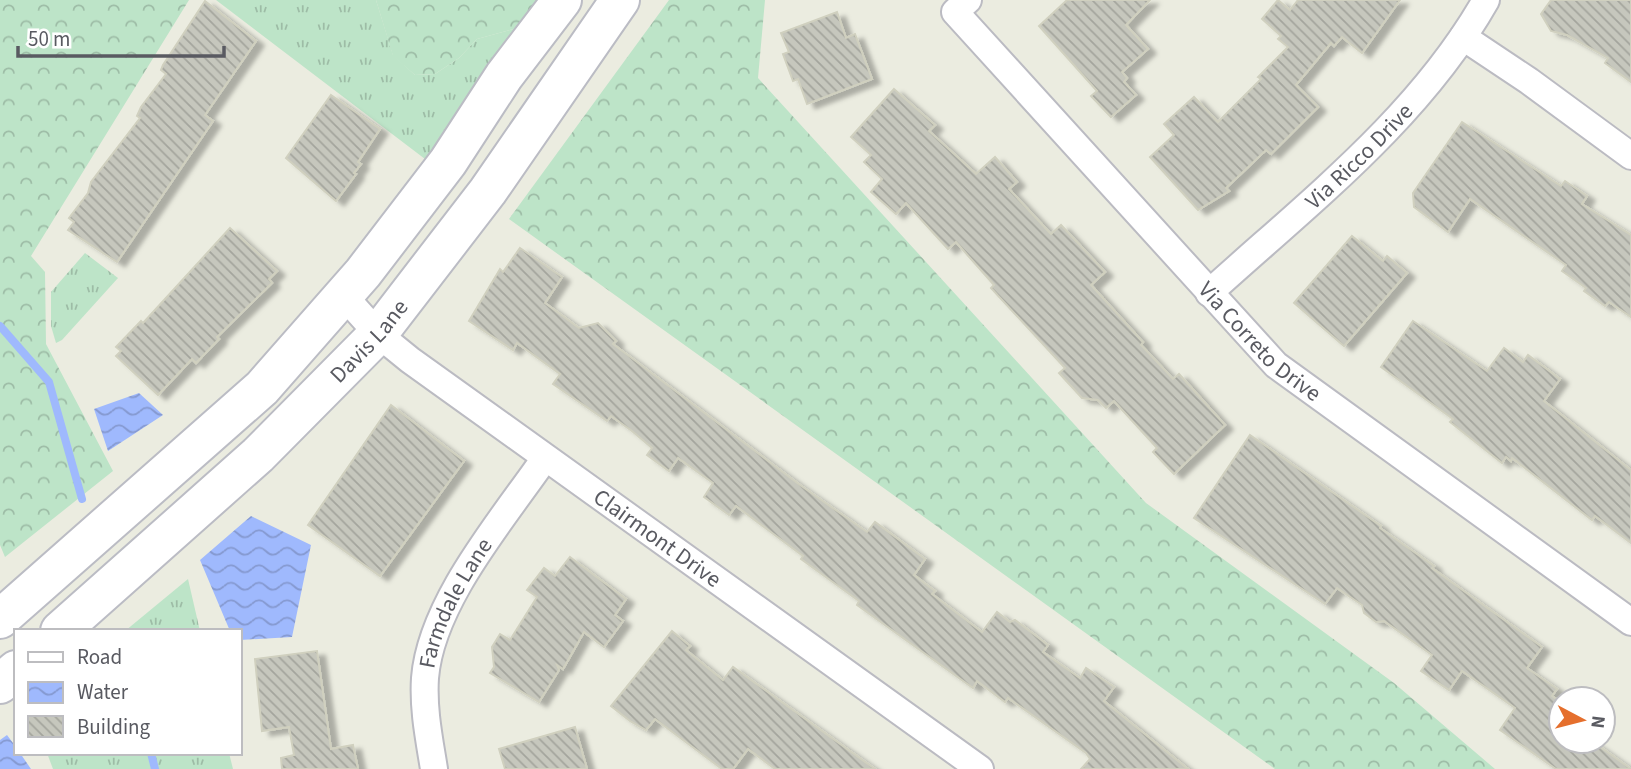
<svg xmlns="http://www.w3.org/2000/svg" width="1631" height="769" font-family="'Source Sans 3',sans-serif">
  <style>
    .grass { fill: url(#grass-tufts) }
    .forest { fill: url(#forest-crowns) }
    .water { fill: url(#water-waves) }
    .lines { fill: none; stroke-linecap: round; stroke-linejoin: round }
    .stream { stroke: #9fb9fd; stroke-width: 8 }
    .building { fill: url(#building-back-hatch); stroke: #d0d0bf; stroke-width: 2; filter: url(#shadow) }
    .street-casing { stroke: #bbbbc2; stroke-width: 30 }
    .secondary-casing { stroke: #bbbcc4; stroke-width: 42 }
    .street { stroke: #fff; stroke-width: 26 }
    .secondary { stroke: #fff; stroke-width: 38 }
    .labels { text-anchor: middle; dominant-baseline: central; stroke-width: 5; stroke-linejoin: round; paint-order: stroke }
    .street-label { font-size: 23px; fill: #595a61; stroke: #fff }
  </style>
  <defs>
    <pattern id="grass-tufts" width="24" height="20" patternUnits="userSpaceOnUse" patternTransform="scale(1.75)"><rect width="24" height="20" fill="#bde4c8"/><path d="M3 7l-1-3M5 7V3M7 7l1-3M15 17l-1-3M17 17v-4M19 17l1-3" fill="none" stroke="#9dbca6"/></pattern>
    <pattern id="forest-crowns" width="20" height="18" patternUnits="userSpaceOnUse" patternTransform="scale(1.75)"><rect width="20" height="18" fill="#bde4c8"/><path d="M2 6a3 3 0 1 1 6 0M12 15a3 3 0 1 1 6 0" fill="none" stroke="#9dbca6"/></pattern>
    <pattern id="water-waves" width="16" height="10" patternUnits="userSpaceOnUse" patternTransform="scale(1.75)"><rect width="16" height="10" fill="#9fb9fd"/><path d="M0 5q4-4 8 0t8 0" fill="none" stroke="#8599d0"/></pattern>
    <pattern id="building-back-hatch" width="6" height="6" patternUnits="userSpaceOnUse" patternTransform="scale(1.75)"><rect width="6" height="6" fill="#c6c7bd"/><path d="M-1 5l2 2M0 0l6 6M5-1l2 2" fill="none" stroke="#a4a59d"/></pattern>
    <filter id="shadow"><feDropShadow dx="8" dy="4.5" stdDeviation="2" flood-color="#0004"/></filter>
  </defs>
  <rect width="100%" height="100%" fill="#ebece0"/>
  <g class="grass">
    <polygon points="216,0 376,0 393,55 415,75 435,74 459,58 477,39 528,25 425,159"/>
    <polygon points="85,253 118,278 62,340 56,343 51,326 51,292"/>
    <polygon points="188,579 200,631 125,631"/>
    <polygon points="47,753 229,753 233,769 53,769"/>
  </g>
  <g class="forest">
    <polygon points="0,0 189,0 31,256 45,272 46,344 113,471 5,557 0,545"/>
    <polygon points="376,0 547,0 528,25 477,39 459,58 435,74 415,75 393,56"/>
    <polygon points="669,0 765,0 758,78 1146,503 1394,683 1495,769 1275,769 509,219"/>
  </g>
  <g class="water">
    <polygon points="139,393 163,415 108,451 94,409"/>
    <polygon points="251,516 311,545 292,637 240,640 240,631 230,631 200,560"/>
    <polygon points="7,735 16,747 16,753 20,753 31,769 0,769 0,740"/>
  </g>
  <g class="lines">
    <g class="stream">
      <polyline points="0,326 49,382 82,499"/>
      <polyline points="151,753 155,769"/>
    </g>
  </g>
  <g class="building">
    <polygon points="1067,0 1150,0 1126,25 1148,49 1122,72 1127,78 1124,82 1136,95 1111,117 1091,96 1097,91 1039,26"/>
    <polygon points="1278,0 1290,10 1298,0 1400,0 1362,53 1342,37 1334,46 1331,43 1296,85 1318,107 1271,154 1266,150 1226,188 1229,191 1198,210 1150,157 1174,135 1164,124 1194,97 1218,122 1261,79 1258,77 1288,47 1278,39 1281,36 1262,19"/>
    <polygon points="1551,0 1631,0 1631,82 1605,63 1608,58 1567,35 1551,31 1541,14"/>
    <polygon points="205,1 256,41 205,115 213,121 117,262 68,230 74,222 69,218 88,193 91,182 140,118 137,116 141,107 166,74 161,70 163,65"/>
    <polygon points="837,12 846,38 855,34 872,79 807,104 798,79 793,81 783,54 789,52 781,33"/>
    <polygon points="894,89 935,125 929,131 976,174 995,157 1017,182 1009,189 1051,234 1061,225 1105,272 1091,285 1143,342 1141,345 1173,379 1179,374 1225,425 1174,474 1153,452 1157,448 1114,401 1106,408 1098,400 1082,398 1059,373 1065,368 991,288 994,285 956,242 948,249 906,203 896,214 871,192 882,179 864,162 871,155 851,137"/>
    <polygon points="331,95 380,129 358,162 361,164 354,173 356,174 336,201 286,158"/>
    <polygon points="1462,122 1561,186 1565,181 1587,196 1582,204 1631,235 1631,317 1609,302 1605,306 1584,291 1586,288 1562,271 1566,265 1470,199 1448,232 1414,207 1413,193"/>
    <polygon points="230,228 277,271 269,279 272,283 217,337 219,339 196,363 192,359 158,395 116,356 121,351 116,347 141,321 143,323"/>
    <polygon points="1352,236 1383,261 1387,256 1407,273 1344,346 1294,303"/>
    <polygon points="520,248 562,277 545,303 579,328 598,323 616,341 613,344 800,485 867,532 875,522 925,559 914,575 935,591 932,594 982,632 997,612 1010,622 1015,620 1048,645 1043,652 1080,678 1086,668 1114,687 1104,701 1188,769 1081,769 1090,759 1086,753 1008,698 1005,702 977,681 973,688 857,605 859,601 801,559 803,556 736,506 729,515 704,497 713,483 678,458 669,471 647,455 652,448 632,431 611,416 607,421 553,384 560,374 517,343 513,350 469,321 500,269 503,272"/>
    <polygon points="1413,321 1487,371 1504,348 1523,362 1528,355 1560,379 1544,401 1631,470 1631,543 1595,516 1592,520 1512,458 1511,461 1506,457 1502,463 1450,422 1453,419 1381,367"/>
    <polygon points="391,405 464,461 380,576 308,525"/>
    <polygon points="1250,435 1381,526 1380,528 1434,566 1432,568 1542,647 1527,668 1557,689 1552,696 1561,702 1561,741 1592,741 1631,769 1556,769 1500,730 1515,708 1462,671 1449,690 1421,671 1432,655 1384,621 1376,622 1364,613 1362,605 1337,588 1325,604 1194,518"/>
    <polygon points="570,557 626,599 615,615 623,621 604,647 584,632 563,669 557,665 559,670 539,702 490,673 494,667 492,647 500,634 510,640 537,597 527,590 544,568 555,576"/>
    <polygon points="672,631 690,646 686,650 723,680 733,667 875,769 775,769 748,749 733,769 722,769 655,719 646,730 630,721 611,706"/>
    <polygon points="317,651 331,749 353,745 358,769 282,769 281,758 294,755 289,727 262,731 255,659"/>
    <polygon points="575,727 587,769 505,769 499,749"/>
  </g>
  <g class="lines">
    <g class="street-casing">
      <g id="street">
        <path id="s1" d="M968 0 955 12 1276 365 1631 622"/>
        <polyline points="1463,37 1529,81 1631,156"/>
        <path id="s2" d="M1209 293C1308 203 1419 118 1486 0"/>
        <path id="s3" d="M344 296 378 334 410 360 980 769"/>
        <path id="s4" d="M434 769C429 738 423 709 425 678 431 602 503 519 545 458"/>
      </g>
    </g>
    <g class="secondary-casing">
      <g id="secondary">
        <polyline points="0,619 262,388 363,273 448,162 504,76 562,0"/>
        <path id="s5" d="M60 631 258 455 378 334 488 191 620 0"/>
        <polyline points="0,684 16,670"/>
      </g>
    </g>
    <use href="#street" class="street"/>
    <use href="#secondary" class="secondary"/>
  </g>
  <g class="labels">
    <g class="street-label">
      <text stroke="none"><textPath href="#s2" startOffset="203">Via Ricco Drive</textPath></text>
      <text stroke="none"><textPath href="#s5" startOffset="424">Davis Lane</textPath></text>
      <text stroke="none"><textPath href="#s1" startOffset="467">Via Correto Drive</textPath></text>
      <text stroke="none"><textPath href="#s3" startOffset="397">Clairmont Drive</textPath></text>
      <text stroke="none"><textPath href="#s4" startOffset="173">Farmdale Lane</textPath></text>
    </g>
  </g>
  <rect x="14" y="629" width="228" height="126" fill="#ffffff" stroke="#bdbdc0" stroke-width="2"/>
  <rect x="28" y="652" width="35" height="10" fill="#ffffff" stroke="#bdbdc0" stroke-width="2"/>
  <text x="77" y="664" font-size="21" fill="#595a61">Road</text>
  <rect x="28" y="682" width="35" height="21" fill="url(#water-waves)" stroke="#bdbdc0" stroke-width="2"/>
  <text x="77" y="699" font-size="21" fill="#595a61">Water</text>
  <rect x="28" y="716" width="35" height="21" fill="url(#building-back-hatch)" stroke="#bdbdc0" stroke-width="2"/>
  <text x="77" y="734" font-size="21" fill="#595a61">Building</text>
  <g transform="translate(1582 720) rotate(97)"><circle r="33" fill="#ffffff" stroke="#bdbdc0" stroke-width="2"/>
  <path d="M0-5L12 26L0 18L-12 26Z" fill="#e56f2d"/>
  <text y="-10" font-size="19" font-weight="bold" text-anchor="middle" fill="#595a61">N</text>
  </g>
  <path d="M18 46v10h206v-10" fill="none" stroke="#595a61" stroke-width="3.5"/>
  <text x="28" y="46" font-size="21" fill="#595a61" stroke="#ffffff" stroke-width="5" paint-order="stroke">50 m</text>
</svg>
